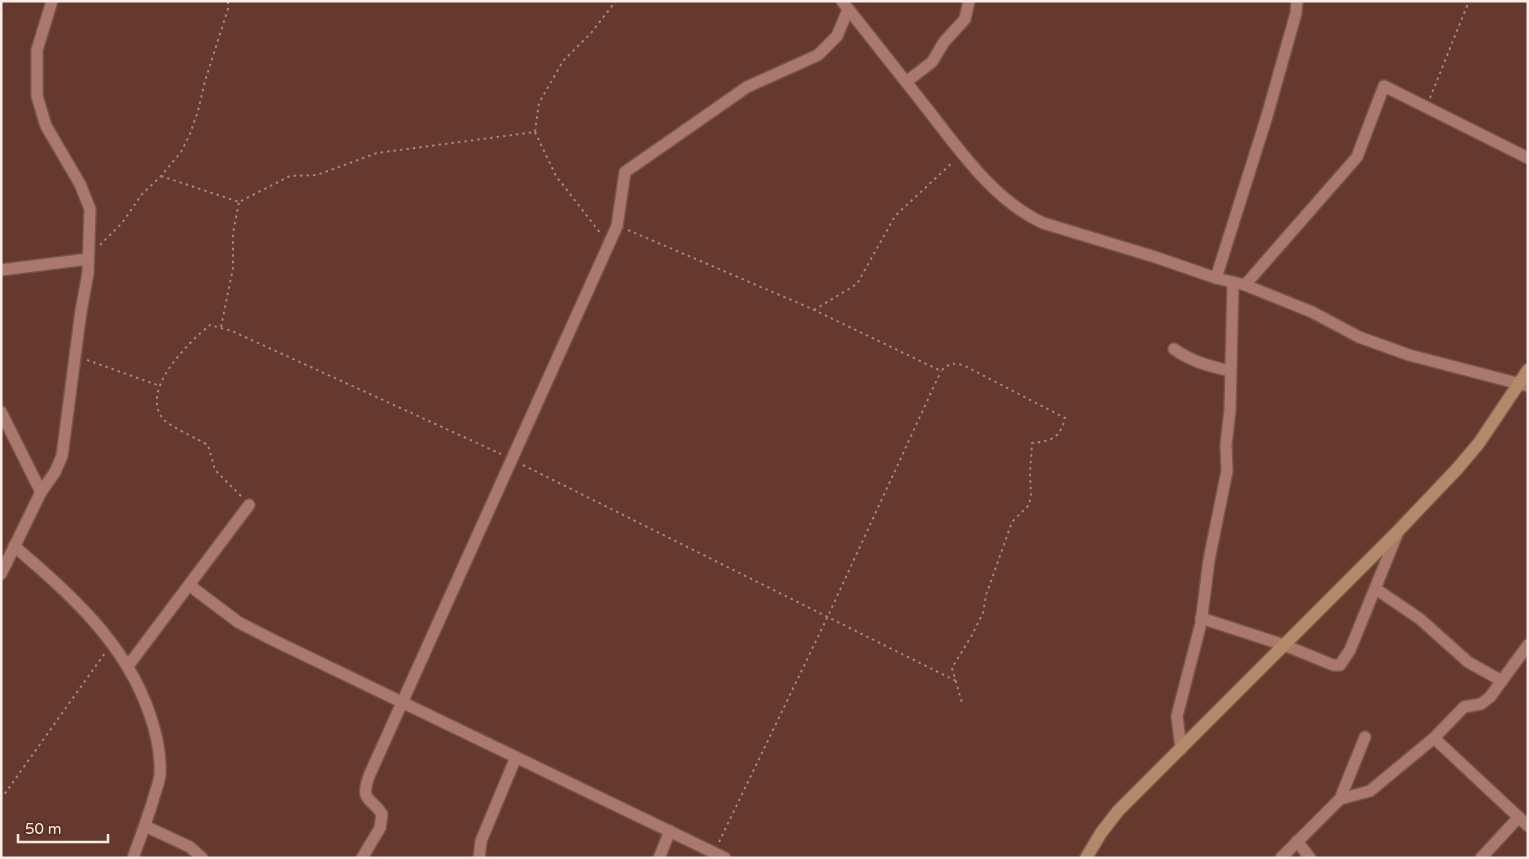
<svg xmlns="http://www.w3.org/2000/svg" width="1529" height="859" font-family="'Varela Round',sans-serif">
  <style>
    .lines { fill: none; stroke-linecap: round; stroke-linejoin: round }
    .street-casing { stroke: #77554b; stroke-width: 14 }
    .secondary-casing { stroke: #77554b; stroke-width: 15 }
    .path { stroke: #a7867d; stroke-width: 2; stroke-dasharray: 2.5 4; stroke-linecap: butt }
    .street { stroke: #aa796b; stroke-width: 11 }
    .secondary { stroke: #b28a6a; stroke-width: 12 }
  </style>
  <rect width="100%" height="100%" fill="#65392d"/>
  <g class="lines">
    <g class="street-casing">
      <g id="street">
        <path d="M842 1C870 36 897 71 925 106 958 148 993 200 1043 223L1155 257 1216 278 1245 285 1312 312 1359 337 1409 355 1528 386"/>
        <polyline points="906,82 932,62 944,42 965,19 969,1"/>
        <polyline points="1,270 88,259"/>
        <polyline points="1216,278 1267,116 1296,13 1297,1"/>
        <polyline points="1245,285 1357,157 1384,86 1528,158"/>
        <path d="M1174 349C1192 362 1210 366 1230 371"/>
        <polyline points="1,412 41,492"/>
        <path d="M14 546C70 594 126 643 150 715 157 735 161 754 160 775 159 782 156 790 154 797 148 818 140 838 133 858"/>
        <polyline points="1,574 41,492 55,472 62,456 81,311 88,273 90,209 80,184 46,126 37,96 37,50 52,1"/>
        <polyline points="189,585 238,622 271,639 725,858"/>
        <polyline points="1376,589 1420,619 1468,662 1502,681"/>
        <polyline points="1201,618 1284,645 1333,665 1340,665 1350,650 1398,532"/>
        <polyline points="128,666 249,505"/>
        <polyline points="1434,738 1528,826"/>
        <polyline points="1181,749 1177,716 1201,623 1209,560 1227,471 1226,445 1230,410 1233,282"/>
        <polyline points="1340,799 1370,791 1434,738 1464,707 1481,704 1490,697 1528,645"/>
        <polyline points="145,826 190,847 202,858"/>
        <polyline points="1297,841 1310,858"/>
        <path d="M362 858 380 828 382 814C370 796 360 802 369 776L617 226 625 172 747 87 818 55 837 36 848 10"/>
        <polyline points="479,858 481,841 516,757"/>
        <polyline points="659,858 670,831"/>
        <polyline points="1281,858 1340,799 1365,737"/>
        <polyline points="1481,858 1519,817"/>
      </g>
    </g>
    <g class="secondary-casing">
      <polyline id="secondary" points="1086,858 1101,833 1118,811 1399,530 1457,469 1479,443 1528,370"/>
    </g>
    <g class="path">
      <polyline points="1430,98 1469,1"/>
      <polyline points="535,132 556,176 601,234"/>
      <polyline points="161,176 239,202 290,176 317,175 377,153 535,132 539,103 563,61 591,33 616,1"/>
      <path d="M628 230 810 308 941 371C949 363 954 362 965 366L1065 418C1060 438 1052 441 1032 443L1030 473 1031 495 1029 505 1012 522 986 595 983 613 972 635 952 668 962 703"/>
      <polyline points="100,245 122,223 142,194 161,176 181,152 190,134 198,111 205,81 228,9 228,1"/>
      <polyline points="814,310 857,284 895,216 953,162"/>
      <polyline points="221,327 233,268 233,233 239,202"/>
      <polyline points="87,360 160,386"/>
      <polyline points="523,465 956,681"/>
      <path d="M241 496 215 470 208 445C199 440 170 426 164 420 138 391 189 342 210 325L232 331 501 454"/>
      <polyline points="1,799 105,653"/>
      <polyline points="719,842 828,616 941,371"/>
    </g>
    <use href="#street" class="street"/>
    <use href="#secondary" class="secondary"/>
  </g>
  <rect width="1529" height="859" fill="none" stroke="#feede8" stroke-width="5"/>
  <path d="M18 834v8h90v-8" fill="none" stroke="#feede8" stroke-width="2.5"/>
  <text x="25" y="834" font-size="15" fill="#feede8" stroke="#592f23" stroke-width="4" paint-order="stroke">50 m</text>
</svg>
